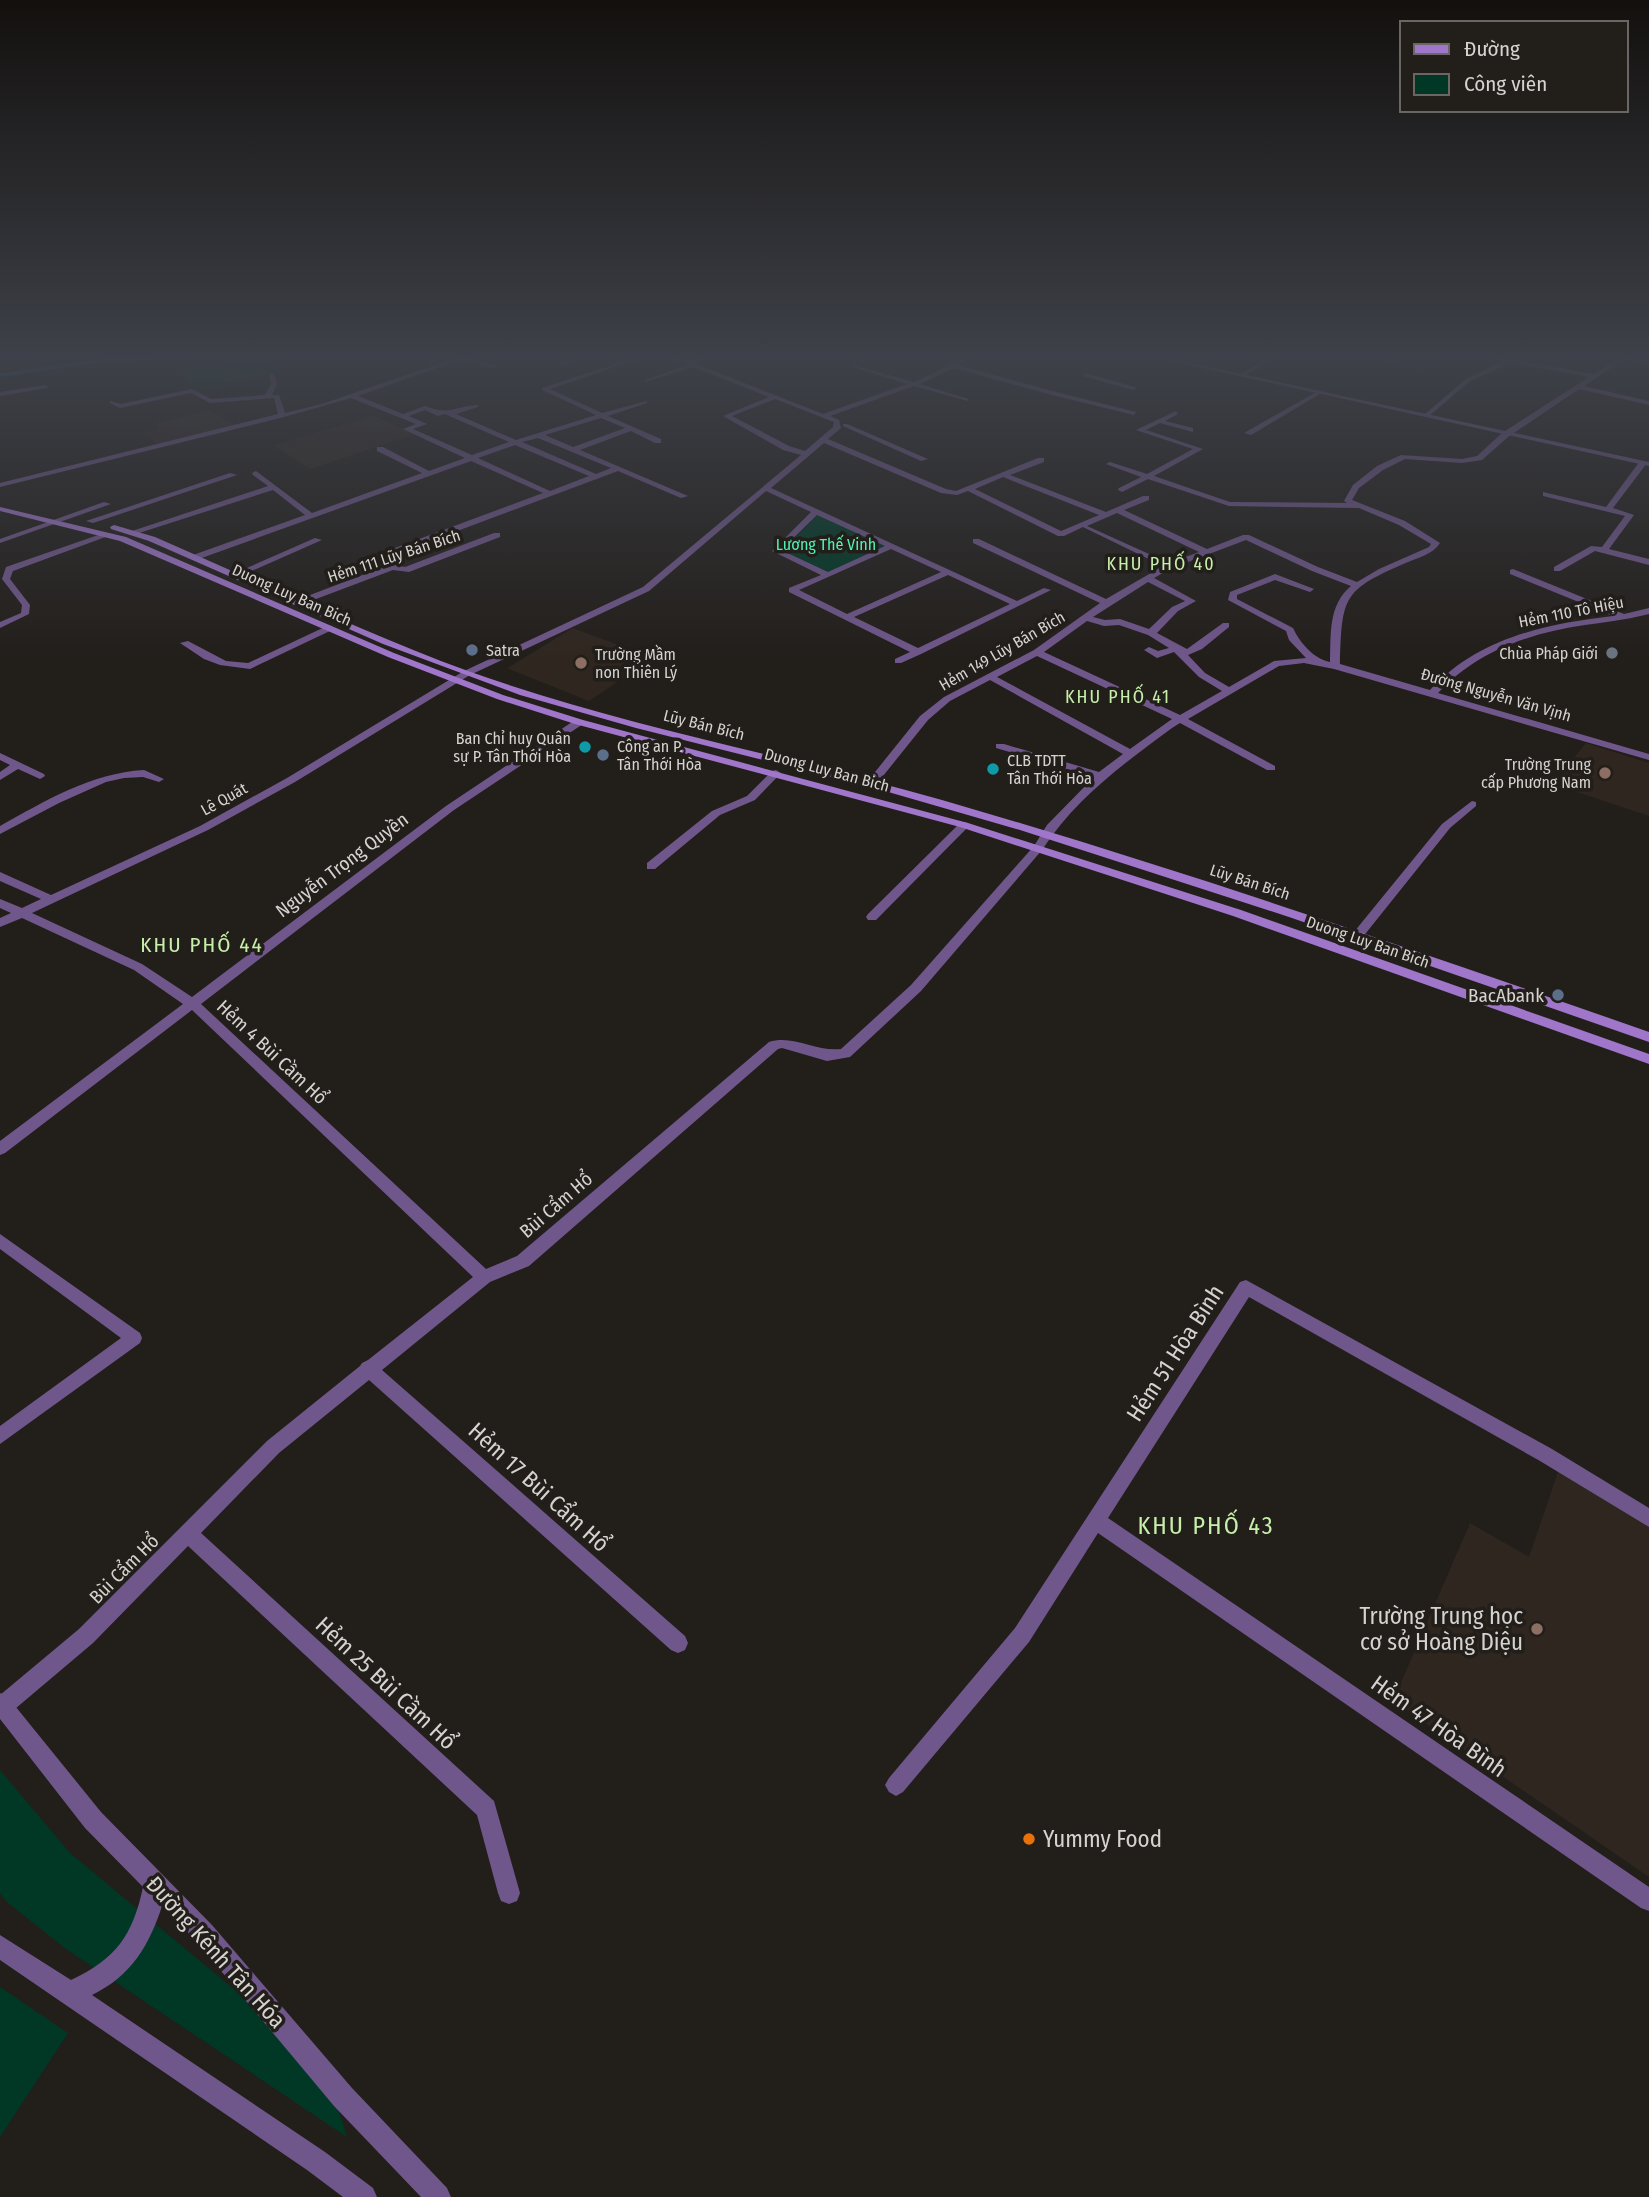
<svg xmlns="http://www.w3.org/2000/svg" width="1649" height="2197" font-family="'Fira Sans Condensed',sans-serif">
  <style>
    .built { fill: #2f261f }
    .green { fill: #003825 }
    .lines { fill: none; stroke-linecap: round; stroke-linejoin: round }
    .stream { stroke: #156f9a; stroke-width: 3.5 }
    .minor { fill: #70578b; fill-rule: evenodd }
    .tertiary { fill: #70578b; fill-rule: evenodd }
    .secondary { fill: #9f76ca; fill-rule: evenodd }
    .service-dot { fill: #5c6f8a; stroke: #221e1a; stroke-width: 2.5 }
    .worship-dot { fill: #6b7280; stroke: #221e1a; stroke-width: 2.5 }
    .education-dot { fill: #8d6e63; stroke: #221e1a; stroke-width: 2.5 }
    .culture-dot { fill: #0f9aa8; stroke: #221e1a; stroke-width: 2.5 }
    .food-dot { fill: #e8710a; stroke: #221e1a; stroke-width: 2.5 }
    .labels { text-anchor: middle; dominant-baseline: central; stroke-width: 7; stroke-linejoin: round; paint-order: stroke }
    .far-park-label { font-size: 16px; fill: #51f1b3; stroke: #221e1a }
    .far-street-label { font-size: 16px; fill: #d5d2d0; stroke: #221e1a }
    .far-poi-label { font-size: 16px; fill: #d5d2d0; stroke: #221e1a; text-anchor: start }
    .far-neighbourhood-label { font-size: 18px; letter-spacing: 2px; fill: #c6efaa; stroke: #221e1a }
    .street-label { font-size: 19px; fill: #d5d2d0; stroke: #221e1a }
    .poi-label { font-size: 19px; fill: #d5d2d0; stroke: #221e1a; text-anchor: end }
    .neighbourhood-label { font-size: 21px; letter-spacing: 2px; fill: #c6efaa; stroke: #221e1a }
    .near-street-label { font-size: 23px; fill: #d5d2d0; stroke: #221e1a }
    .near-poi-label { font-size: 23px; fill: #d5d2d0; stroke: #221e1a; text-anchor: end }
    .near-neighbourhood-label { font-size: 24px; letter-spacing: 2px; fill: #c6efaa; stroke: #221e1a }
  </style>
  <rect width="100%" height="100%" fill="#221e1a"/>
  <g class="built">
    <polygon points="1342,354 1442,354 1424,370"/>
    <polygon points="208,410 237,426 160,446 142,433 159,429 157,423"/>
    <polygon points="374,416 416,434 310,469 274,445"/>
    <polygon points="573,628 653,658 589,701 507,668"/>
    <polygon points="1586,743 1649,763 1649,816 1553,784"/>
    <polygon points="1560,1466 1649,1520 1649,1877 1393,1701 1470,1523 1529,1557"/>
  </g>
  <g class="green">
    <polygon points="264,355 282,372 197,389 180,371"/>
    <polygon points="819,514 890,545 830,573 781,551"/>
    <polygon points="0,1770 70,1853 295,2040 330,2082 347,2137 66,1949 8,1903 0,1894"/>
    <polygon points="0,1987 68,2033 0,2137"/>
  </g>
  <g class="lines">
    <polyline class="stream" points="0,375 106,360 206,354"/>
    <g class="minor">
      <path d="M467 354H475L470 357 496 366 493 368 463 359 358 396 403 414 425 406C451 416 454 406 478 405V407L456 414 516 440 596 415 542 390V388L645 354H653L550 389 602 413 647 401V403L608 416 661 439V443H655L631 431 580 450 688 496 681 498 618 471 385 558 395 565 405 567 494 533H500V537L409 572 393 570 300 605 297 604V600L386 566 376 559V555L543 493 471 461 196 560 192 557 193 555 305 515 273 490 136 534 129 532 268 486 253 475 252 473 256 471 312 513 422 473 377 451V447H383L429 471 465 458 403 429 416 424 351 398 284 417 0 487V483L278 414 274 398 210 403 191 393 120 408 110 403V401L121 404 192 389 211 399 265 395 271 384 269 375 272 373 275 375 277 384 272 395H279L285 413 322 404ZM425 410 438 416 445 414 509 442 472 455 413 429 427 424 409 416ZM601 418 625 428 573 447 545 435ZM538 438 611 468 596 474 522 442ZM515 445 589 476 550 491 478 458Z"/>
      <polygon points="581,354 589,354 564,366 559,365"/>
      <path d="M662 354H670L689 361 708 354H716L694 363 823 414 907 384 853 367V365L914 382 938 371 963 355 966 357 958 365 1056 392 1136 412 1134 415 1052 395 954 368 920 384 968 399V401L914 386 830 416 839 420 841 428 828 439 946 489 956 491 1038 458H1044V462L1010 475 1106 512 1143 496H1149V500L1124 510 1207 549 1243 535H1249L1318 567 1357 582 1379 569 1429 547 1431 544 1399 525 1359 508 1229 506 1148 479 1122 492 1118 490 1119 488 1141 477 1106 464 1110 462 1147 474 1193 449 1136 430 1176 411 1178 414 1165 421 1193 428V432L1160 423 1146 430 1203 449 1154 476 1230 502 1347 503 1344 501 1353 485 1377 466 1401 455 1462 459 1477 456 1502 433 1589 377 1511 363 1470 381 1429 416H1425V414L1466 379 1503 361 1471 354H1483L1594 374 1621 356 1632 354 1629 357 1649 361V365L1625 359 1584 386 1649 401V405L1579 389 1508 437 1482 460 1462 463 1405 459 1383 470 1359 488 1352 500 1405 521 1440 543C1433 554 1420 557 1408 562 1343 590 1342 595 1340 664L1430 690C1478 638 1545 624 1613 616L1510 574V570L1513 569 1624 614 1649 608V614L1645 615C1625 620 1605 622 1585 625 1530 633 1477 651 1438 693L1649 754V760L1334 669 1304 663 1279 666 1188 719 1275 766V770H1267L1180 723 1172 728C1122 765 1076 798 1042 850L921 991 850 1057 827 1061 782 1048 778 1049 529 1266 490 1282 382 1370 685 1636 688 1643 685 1650 678 1653 671 1650 369 1380 279 1453 201 1533 494 1801 520 1893 517 1901 509 1904 501 1901 498 1893 477 1815 188 1546 93 1643 9 1714 0 1716V1695L79 1629 267 1441 360 1366 362 1363 368 1360 473 1277 192 1010 5 1153 0 1155V1141L183 1004 134 970 22 918 0 927V918L11 913 0 908V899L22 908 41 899 0 881V872L51 895 200 826 287 778 464 671 643 587 801 455 783 450 723 416 769 397 693 367 645 382V380L687 365ZM775 399 834 422 833 427 805 451 789 446 732 416ZM824 443 941 493 957 495 968 491 1058 536H1064L1083 527 1163 566 1106 599 979 539H973V543L1100 603 1034 650 944 697 920 716 867 782V786H875L928 720 950 701 990 680 1123 754 1099 772 1004 744H996V748L1094 777 1047 825 1034 846 911 985 841 1049C816 1052 793 1034 769 1042L517 1256 486 1269 201 1004 454 810 583 724V720H575L446 806 192 997 142 964 32 913 208 830 295 782 470 675 649 591 766 491 811 512 772 551 821 575 789 588V592L910 652 895 659V663H901L921 654 1051 590 1044 588 1017 601 771 488ZM1003 477 1099 515 1061 531 975 489ZM1117 513 1199 552 1169 563 1087 526ZM817 515 885 546 828 572 781 550ZM1246 540 1312 571 1351 586C1328 605 1331 634 1330 662 1314 659 1300 643 1293 628L1237 599V595L1275 580 1310 592 1314 589 1275 574 1230 592 1228 600 1286 631 1289 640 1306 658 1274 661 1229 687 1205 673 1188 655 1202 649 1229 627V623H1223L1187 649 1157 633 1178 611 1196 601 1154 578 1172 568ZM891 549 941 572 847 614 799 590ZM948 575 1010 604 918 648 854 617ZM1148 582 1185 601 1172 607 1149 629 1120 619 1105 620 1093 617ZM1087 621 1104 626 1119 625 1148 635 1169 648 1158 651 1149 647 1144 650 1157 658 1174 652 1199 677 1222 691 1180 715 1044 652ZM1037 656 1172 719 1130 749 997 677Z"/>
      <polygon points="940,354 952,354 949,356"/>
      <polygon points="1275,354 1282,354 1244,376 1239,375"/>
      <polygon points="1085,373 1135,387 1136,388 1133,390 1083,376"/>
      <polygon points="46,385 48,388 0,396 0,392"/>
      <polygon points="1318,391 1323,392 1251,435 1244,433"/>
      <polygon points="843,424 847,424 928,459 921,461 843,426"/>
      <polygon points="1640,461 1647,463 1613,508 1634,515 1609,549 1649,559 1649,565 1595,551 1560,571 1554,571 1554,567 1591,546 1602,547 1625,516 1543,496 1543,492 1606,507"/>
      <polygon points="230,473 237,475 93,523 86,521"/>
      <polygon points="104,502 111,504 0,543 0,539"/>
      <polygon points="104,533 111,535 13,571 10,579 30,605 29,614 0,628 0,622 21,613 22,605 2,579 6,567"/>
      <polygon points="315,538 322,540 238,577 231,575"/>
      <polygon points="329,625 334,628 332,630 250,669 220,665 204,659 180,643 188,641 226,661 248,663"/>
      <polygon points="0,753 44,774 45,776 40,779 18,769 0,780 0,772 10,765 0,760"/>
      <path d="M144 770 164 779 159 782 143 777 124 778 106 782 59 803 0 834V826C45 801 91 773 144 770Z"/>
      <polygon points="776,770 781,773 755,800 720,815 655,869 647,869 647,863 712,811 747,796 772,771"/>
      <polygon points="1472,801 1476,802 1476,806 1450,828 1362,938 1354,938 1352,935 1354,932 1442,824"/>
      <polygon points="964,822 968,823 968,827 876,920 868,920 866,917 868,914 960,823"/>
      <polygon points="0,1234 140,1333 142,1338 140,1343 0,1444 0,1426 121,1338 0,1249"/>
      <polygon points="1246,1280 1552,1449 1649,1508 1649,1527 1540,1461 1249,1297 1108,1518 1649,1887 1649,1911 1641,1908 1098,1533 1029,1642 903,1792 896,1796 889,1792 885,1785 889,1778 1015,1628 1240,1282"/>
    </g>
    <g class="tertiary">
      <polygon points="1139,354 1149,354 1649,462 1649,466"/>
      <path d="M0 1693 7 1696 101 1812 212 1925 352 2088 447 2188 451 2197H421L334 2106 196 1941 162 1906C149 1946 131 1976 92 1995L325 2152 373 2188 377 2197H343L307 2170 0 1960V1935L71 1980C116 1959 133 1935 143 1887L85 1828 0 1719Z"/>
    </g>
    <g class="secondary">
      <polygon points="0,507 126,537 394,653 503,695 583,720 968,823 1241,910 1649,1054 1649,1064 1233,916 960,827 575,724 497,699 388,657 120,541 0,511"/>
      <path d="M114 525 155 537C259 582 362 632 468 671 622 726 784 755 942 800 1180 869 1415 950 1649 1032V1042L1289 917 1020 830 871 787 636 728 520 695 383 644 149 541 111 529 110 527Z"/>
    </g>
  </g>
  <linearGradient id="sky" x2="0" y2="1"><stop stop-color="#13100e"/><stop offset="0.54" stop-color="#3e4149"/><stop offset="1" stop-color="#3e4149" stop-opacity="0"/></linearGradient>
  <rect width="1649" height="661" fill="url(#sky)"/>
  <g class="service-dot">
    <circle cx="472" cy="650" r="7"/>
    <circle cx="603" cy="755" r="7"/>
    <circle cx="1558" cy="995" r="7"/>
  </g>
  <circle class="worship-dot" cx="1612" cy="653" r="7"/>
  <g class="education-dot">
    <circle cx="581" cy="663" r="7"/>
    <circle cx="1605" cy="773" r="7"/>
    <circle cx="1537" cy="1629" r="7"/>
  </g>
  <g class="culture-dot">
    <circle cx="585" cy="747" r="7"/>
    <circle cx="993" cy="769" r="7"/>
  </g>
  <circle class="food-dot" cx="1029" cy="1839" r="7"/>
  <g class="labels">
    <g class="far-park-label">
      <text x="826" y="544">Lương Thế Vinh</text>
    </g>
    <g class="far-street-label">
      <text transform="translate(394 556) rotate(-18)">Hẻm 111 Lũy Bán Bích</text>
      <text transform="translate(292 595) rotate(24)">Duong Luy Ban Bich</text>
      <text transform="translate(1571 612) rotate(-11)">Hẻm 110 Tô Hiệu</text>
      <text transform="translate(1002 651) rotate(-30)">Hẻm 149 Lũy Bán Bích</text>
      <text transform="translate(1496 695) rotate(16)">Đường Nguyễn Văn Vịnh</text>
      <text transform="translate(704 725) rotate(14)">Lũy Bán Bích</text>
      <text transform="translate(827 770) rotate(15)">Duong Luy Ban Bich</text>
      <text transform="translate(224 799) rotate(-29)">Lê Quát</text>
      <text transform="translate(1250 882) rotate(18)">Lũy Bán Bích</text>
      <text transform="translate(1368 942) rotate(19)">Duong Luy Ban Bich</text>
    </g>
    <g class="far-poi-label">
      <text x="486" y="650">Satra</text>
      <text x="1598" y="653" text-anchor="end">Chùa Pháp Giới</text>
      <text x="595" y="654">Trường Mầm<tspan x="595" dy="18">non Thiên Lý</tspan></text>
      <text x="571" y="738" text-anchor="end">Ban Chỉ huy Quân<tspan x="571" dy="18">sự P. Tân Thới Hòa</tspan></text>
      <text x="617" y="746">Công an P.<tspan x="617" dy="18">Tân Thới Hòa</tspan></text>
      <text x="1007" y="760">CLB TDTT<tspan x="1007" dy="18">Tân Thới Hòa</tspan></text>
      <text x="1591" y="764" text-anchor="end">Trường Trung<tspan x="1591" dy="18">cấp Phương Nam</tspan></text>
    </g>
    <g class="far-neighbourhood-label">
      <text x="1161" y="564">KHU PHỐ 40</text>
      <text x="1118" y="697">KHU PHỐ 41</text>
    </g>
    <g class="street-label">
      <text transform="translate(342 865) rotate(-37)">Nguyễn Trọng Quyền</text>
      <text transform="translate(272 1052) rotate(43)">Hẻm 4 Bùi Cầm Hổ</text>
      <text transform="translate(556 1205) rotate(-41)">Bùi Cẩm Hổ</text>
      <text transform="translate(124 1569) rotate(-45)">Bùi Cẩm Hổ</text>
    </g>
    <g class="poi-label">
      <text x="1544" y="995">BacAbank</text>
    </g>
    <g class="neighbourhood-label">
      <text x="202" y="945">KHU PHỐ 44</text>
    </g>
    <g class="near-street-label">
      <text transform="translate(1175 1353) rotate(-57)">Hẻm 51 Hòa Bình</text>
      <text transform="translate(539 1487) rotate(42)">Hẻm 17 Bùi Cẩm Hổ</text>
      <text transform="translate(386 1683) rotate(43)">Hẻm 25 Bùi Cầm Hổ</text>
      <text transform="translate(1439 1726) rotate(35)">Hẻm 47 Hòa Bình</text>
      <text transform="translate(216 1952) rotate(48)">Đường Kênh Tân Hóa</text>
    </g>
    <g class="near-poi-label">
      <text x="1523" y="1616">Trường Trung học<tspan x="1523" dy="26">cơ sở Hoàng Diệu</tspan></text>
      <text x="1043" y="1839" text-anchor="start">Yummy Food</text>
    </g>
    <g class="near-neighbourhood-label">
      <text x="1206" y="1526">KHU PHỐ 43</text>
    </g>
  </g>
  <rect x="1400" y="21" width="228" height="91" fill="#221e1a" stroke="#6a6663" stroke-width="2"/>
  <rect x="1414" y="44" width="35" height="10" fill="#9f76ca" stroke="#6a6663" stroke-width="2"/>
  <text x="1464" y="56" font-size="21" fill="#d5d2d0">Đường</text>
  <rect x="1414" y="74" width="35" height="21" fill="#003825" stroke="#6a6663" stroke-width="2"/>
  <text x="1464" y="91" font-size="21" fill="#d5d2d0">Công viên</text>
</svg>
